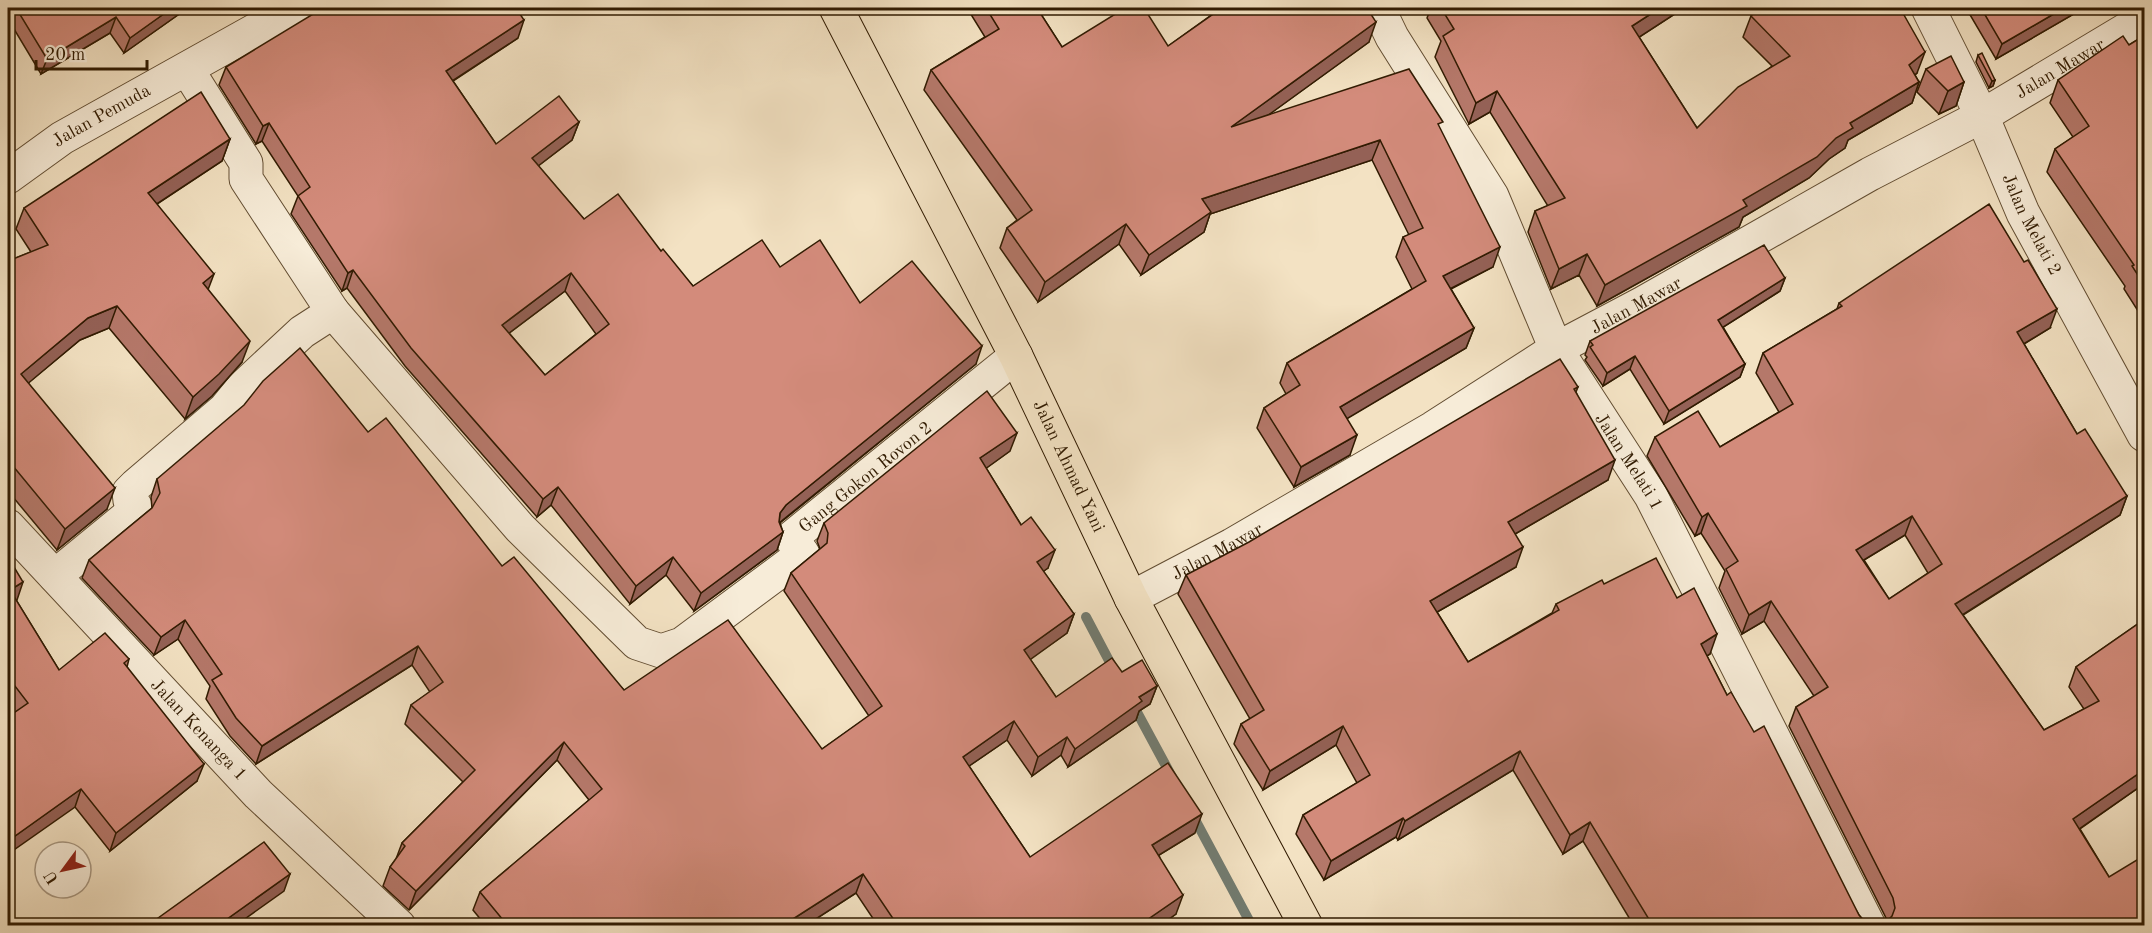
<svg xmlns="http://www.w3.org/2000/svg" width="2152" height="933" font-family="'Old Standard TT',serif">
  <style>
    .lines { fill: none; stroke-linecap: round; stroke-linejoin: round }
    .stream { stroke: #727c71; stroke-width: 10 }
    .minor-casing { stroke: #624d32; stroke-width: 35 }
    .highway-casing { stroke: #311b02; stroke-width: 35 }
    .minor { stroke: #f7ecd8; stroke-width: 33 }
    .highway { stroke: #f3e2c3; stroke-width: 33 }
    .wall { fill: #b5786a; stroke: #311b02; stroke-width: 1.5; fill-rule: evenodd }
    .shaded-wall { fill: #946156; stroke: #311b02; stroke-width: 1.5 }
    .building { fill: #d38b7b; stroke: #311b02; stroke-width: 1.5; fill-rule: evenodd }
    .labels { text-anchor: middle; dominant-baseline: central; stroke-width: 6; stroke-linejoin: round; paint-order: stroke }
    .street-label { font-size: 18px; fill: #311b02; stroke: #f7ecd8 }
  </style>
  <rect width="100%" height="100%" fill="#f3e2c3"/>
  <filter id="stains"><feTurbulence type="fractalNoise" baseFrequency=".00333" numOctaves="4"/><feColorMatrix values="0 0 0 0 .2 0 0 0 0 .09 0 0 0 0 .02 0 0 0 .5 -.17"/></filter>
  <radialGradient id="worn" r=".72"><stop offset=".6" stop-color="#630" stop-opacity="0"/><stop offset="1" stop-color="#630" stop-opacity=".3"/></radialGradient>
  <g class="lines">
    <g class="stream">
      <polyline points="1086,617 1115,672"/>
      <polyline points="1131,701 1172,777"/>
      <polyline points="1191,812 1252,926"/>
    </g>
    <g class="minor-casing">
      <g id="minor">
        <path id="s1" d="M1378 8 1392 37 1492 196 1556 349 1651 496 1869 926"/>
        <path id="s2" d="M1928 8 1982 116 2023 213 2144 435"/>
        <path id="s3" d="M187 69 246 163V179L333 312 520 528 637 643 661 651 682 644 803 554 791 538 1016 356"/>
        <path id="s4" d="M8 177 62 138 295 8"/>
        <path id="s5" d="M8 526 258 794 399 926"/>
        <polyline points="55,576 133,512 135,506 130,501 129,492 136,485 225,409 243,387 302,332 333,312"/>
        <path id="s6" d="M1131 598 1232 545 1433 428 1556 349 1643 303 1870 174 1982 116 2144 19"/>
      </g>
    </g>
    <g class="highway-casing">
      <g id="highway">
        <path id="s7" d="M836 8 1016 356 1131 598 1306 926"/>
      </g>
    </g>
    <use href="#minor" class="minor"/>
    <use href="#highway" class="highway"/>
  </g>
  <g class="wall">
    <polygon points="8,8 184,8 182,12 124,53 110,33 41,74 8,19"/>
    <polygon points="967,8 1037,8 1062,47 1168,46 1214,13 1211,8 1367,8 1369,42 1268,115 1440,129 1493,267 1451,289 1474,328 1466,348 1347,418 1350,455 1294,487 1257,428 1264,408 1286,394 1280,383 1287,363 1412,289 1396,257 1403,237 1409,235 1372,160 1210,214 1204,232 1141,275 1119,244 1038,302 1000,248 1007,228 1017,220 924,90 931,70 985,37"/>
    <polygon points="1431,8 1684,8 1639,37 1697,128 1772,66 1743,37 1751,16 1917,73 1915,75 1919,82 1912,103 1848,140 1845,148 1829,159 1809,178 1743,217 1739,227 1597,306 1579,275 1551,289 1528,232 1535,211 1548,206 1490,112 1469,124 1435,57 1441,41 1427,18"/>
    <polygon points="1966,8 2081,8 2079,11 1996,59"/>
    <polygon points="2145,35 2145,322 2124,289 2125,286 2047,172 2055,149 2073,137 2050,103 2058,80 2129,45"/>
    <path d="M518 38 453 81 496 144 579 122 572 140 538 166 584 219 661 251 693 286 780 267 860 303 976 364 780 523 783 532 777 550 694 611 666 575 630 604 551 505 537 517 405 366 347 288 342 291 291 214 298 196 262 141 256 144 219 85 226 67ZM565 291 596 334 545 375 509 333Z"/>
    <polygon points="1978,55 1995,80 1993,86 1989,88 1976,62"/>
    <polygon points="1926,69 1964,82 1956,106 1939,114 1917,92"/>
    <polygon points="230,139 222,161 157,204 208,289 242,362 212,396 185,419 109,328 80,340 28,383 107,509 57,550 8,491 8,261 31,252 16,229 24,208"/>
    <polygon points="1785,278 1780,291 1723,327 1745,364 1740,377 1664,424 1630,369 1603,386 1585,360 1587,357 1585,355 1590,341"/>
    <path d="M1839 303 2050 328 2024 344 2077 434 2127 496 2120 515 1963 615 2044 730 2084 709 2069 687 2076 667 2145 619V783L2080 829 2109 877 2145 926H1634L1583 841 1563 854 1513 770 1398 840 1396 837 1324 880 1296 834 1303 815 1357 783 1336 745 1263 790 1234 744 1241 724 1250 719 1178 594 1186 575 1578 387 1576 392 1608 480 1515 534 1516 567 1437 612 1468 662 1552 613 1556 604 1604 584 1677 598 1710 654 1707 656 1727 695 1859 915 1865 922 1874 925 1885 923 1886 922V918L1789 726 1796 707 1814 696 1764 621 1742 634 1719 588 1725 571 1701 533 1695 536 1647 456 1655 437 1720 447 1779 412 1756 373 1763 353 1837 309ZM1905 535 1928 573 1889 599 1864 560Z"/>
    <polygon points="368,432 624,690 822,749 869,716 784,591 791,573 820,549 817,541 824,523 1010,451 986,468 1048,568 1043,571 1074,614 1067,633 1030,659 1056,697 1122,672 1157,686 1150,704 1139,711 1136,720 1068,767 1061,755 1032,776 1007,740 969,766 1030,857 1195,833 1159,855 1176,914 1159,926 878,926 856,893 805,926 486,926 473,910 480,892 589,800 557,760 409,910 383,886 390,867 396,859 402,843 463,782 405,724 411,705 430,692 412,665 256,764 230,736 206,699 210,686 178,639 154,655 82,578 89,560 152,508 151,497 157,479"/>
    <polygon points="8,557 16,600 59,670 129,659 127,667 197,781 110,851 75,807 15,712 8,703"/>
  </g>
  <g class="shaded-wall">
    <polygon points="172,8 184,8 182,12 124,53 130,38"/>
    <polygon points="1660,8 1684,8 1624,47 1632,26"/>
    <polygon points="2064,8 2081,8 2079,11 1996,59 2002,44"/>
    <polygon points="116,17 110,33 41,74 47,59"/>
    <polygon points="524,20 518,38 440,89 446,71"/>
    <polygon points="1376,22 1369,42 1223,148 1231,127"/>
    <polygon points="1925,52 1917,73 1901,86 1909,65"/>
    <polygon points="1995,80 1993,86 1989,88 1992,81"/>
    <polygon points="1919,82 1912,103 1848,140 1845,148 1829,159 1809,178 1743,217 1739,227 1597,306 1605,285 1743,200 1850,123"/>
    <polygon points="1964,82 1956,106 1939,114 1948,91"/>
    <polygon points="1497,91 1490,112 1469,124 1476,103"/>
    <polygon points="579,122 572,140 525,176 532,158"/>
    <polygon points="269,123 262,141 256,144 263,126"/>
    <polygon points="230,139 222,161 140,215 148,193"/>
    <polygon points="1380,140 1372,160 1210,214 1204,232 1141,275 1149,255 1202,199"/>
    <polygon points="1126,224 1119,244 1038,302 1045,282"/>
    <polygon points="1500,247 1493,267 1436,296 1443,276"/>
    <polygon points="1587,254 1579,275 1551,289 1559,269"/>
    <polygon points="353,270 347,288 342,291 348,273"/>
    <polygon points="571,273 565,291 496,343 502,325"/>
    <polygon points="214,274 206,295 203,283"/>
    <polygon points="1785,278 1780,291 1714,333 1718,320"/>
    <polygon points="117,306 109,328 80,340 13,396 21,374 88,318"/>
    <polygon points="2057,309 2050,328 2010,352 2017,332"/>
    <polygon points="1474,328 1466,348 1333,427 1340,407"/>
    <polygon points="250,341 242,362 212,396 185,419 193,397"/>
    <polygon points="982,346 976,364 779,523 780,513 786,505"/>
    <polygon points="1635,356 1630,369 1603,386 1607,373"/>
    <polygon points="1745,364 1740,377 1664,424 1669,411"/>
    <polygon points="1017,433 1010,451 974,477 980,458"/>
    <polygon points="1357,435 1350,455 1294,487 1301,467"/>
    <polygon points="1615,460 1608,480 1501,542 1508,522"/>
    <polygon points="558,487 551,505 537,517 543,499"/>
    <polygon points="115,488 107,509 57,550 65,529"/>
    <polygon points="2127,496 2120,515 1948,624 1955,604"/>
    <polygon points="1708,513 1701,533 1695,536 1702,517"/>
    <polygon points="1912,516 1905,535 1849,569 1856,550"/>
    <polygon points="783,532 777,550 694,611 701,593"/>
    <polygon points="1523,547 1516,567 1423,620 1430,601"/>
    <polygon points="1055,550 1048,568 1030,581 1037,562"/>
    <polygon points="673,557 666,575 630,604 636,586"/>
    <polygon points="23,582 17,600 8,605 10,590"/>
    <polygon points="1771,601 1764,621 1742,634 1749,615"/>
    <polygon points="1074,614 1067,633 1017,669 1024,650"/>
    <polygon points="185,620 178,639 154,655 161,637"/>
    <polygon points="1717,634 1710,654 1694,664 1701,644"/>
    <polygon points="418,646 412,665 256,764 262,746"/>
    <polygon points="1157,686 1150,704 1139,711 1136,720 1068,767 1075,749 1139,697"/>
    <polygon points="1014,721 1007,740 956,775 963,757"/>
    <polygon points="1343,726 1336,745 1263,790 1270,771"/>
    <polygon points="1067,737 1061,755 1032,776 1038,757"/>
    <polygon points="564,742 557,760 409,910 416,891"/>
    <polygon points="1520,751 1513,770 1398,840 1405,821"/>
    <polygon points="204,764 197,781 110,851 116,833"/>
    <polygon points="2145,769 2145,783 2066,838 2073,819"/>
    <polygon points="81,789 75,807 8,854 8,841"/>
    <polygon points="1202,814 1195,833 1146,863 1152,845"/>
    <polygon points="1403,818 1396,837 1324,880 1331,861"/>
    <polygon points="1590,822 1583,841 1563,854 1570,835"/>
    <polygon points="290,874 284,891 235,926 221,926 223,922"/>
    <polygon points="863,874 856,893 805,926 782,926"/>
    <polygon points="1183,895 1176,914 1159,926 1138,926"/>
  </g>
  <g class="building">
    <polygon points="16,8 172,8 130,38 116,17 47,59"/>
    <path d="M323 8H516L524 20 446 71 496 144 559 96 579 122 532 158 584 219 618 194 661 251 663 249 693 286 762 240 780 267 820 240 860 303 912 261 982 346 786 505 780 513 779 522 783 532 701 593 673 557 636 586 558 487 543 499 411 348 353 270 348 273 298 196 310 187 269 123 263 126 226 67ZM571 273 609 324 545 375 502 325Z"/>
    <polygon points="986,8 1037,8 1062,47 1125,8 1144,8 1168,46 1222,8 1367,8 1376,22 1231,127 1409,69 1443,122 1438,124 1500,247 1443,276 1474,328 1340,407 1357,435 1301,467 1264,408 1300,385 1287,363 1426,281 1403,237 1423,228 1380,140 1202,199 1211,212 1149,255 1126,224 1045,282 1007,228 1032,210 931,70 999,29"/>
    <polygon points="1441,8 1660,8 1632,26 1697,128 1738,87 1790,56 1751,16 1759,8 1900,8 1925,52 1909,65 1919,82 1850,123 1853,128 1836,138 1817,157 1743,200 1747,206 1605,285 1587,254 1559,269 1535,211 1565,198 1497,91 1476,103 1443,36 1454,29"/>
    <polygon points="1981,8 2064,8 2002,44"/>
    <polygon points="2145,35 2145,286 2132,266 2134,265 2055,149 2089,126 2058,80 2123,36 2129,45"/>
    <polygon points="1982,53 1995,80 1992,81 1978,55"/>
    <polygon points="1951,56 1964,82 1948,91 1926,69"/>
    <polygon points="201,92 230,139 148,193 214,274 203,283 250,341 219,374 193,397 117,306 88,318 21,374 115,488 65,529 8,460 8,261 48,245 24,208"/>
    <path d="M1989 204 2024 262 2028 260 2057 309 2017 332 2077 434 2085 429 2127 496 1955 604 2044 730 2099 701 2076 667 2145 619V769L2073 819 2109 877 2145 855V926H1653L1590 822 1570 835 1520 751 1405 821 1403 818 1331 861 1303 815 1370 775 1343 726 1270 771 1241 724 1264 710 1186 575 1249 542 1560 359 1578 387 1574 389 1615 460 1508 522 1523 547 1430 601 1468 662 1559 610 1556 604 1602 580 1604 584 1656 558 1677 598 1694 588 1717 634 1701 644 1727 695 1731 692 1754 732 1764 726 1859 915 1865 922 1874 925 1885 923 1892 916 1895 908 1893 898 1796 707 1828 687 1771 601 1749 615 1726 569 1738 561 1708 513 1702 517 1655 437 1698 411 1720 447 1793 404 1763 353 1842 306 1839 303ZM1912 516 1942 564 1889 599 1856 550Z"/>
    <polygon points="1764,245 1785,278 1718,320 1745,364 1669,411 1635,356 1607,373 1590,347 1593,345 1590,341"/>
    <polygon points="300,348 368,432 386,418 502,566 514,557 624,690 728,620 822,749 882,706 791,573 827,543 828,533 824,523 987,391 1017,433 980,458 1021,525 1031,517 1055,550 1037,562 1074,614 1024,650 1056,697 1112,658 1122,672 1142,660 1157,686 1139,697 1142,701 1075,749 1067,737 1038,757 1014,721 963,757 1030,857 1168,763 1202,814 1152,845 1183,895 1138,926 898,926 863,874 782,926 508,926 480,892 602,789 564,742 416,891 390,867 405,846 402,843 475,770 411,705 443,682 418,646 262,746 236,718 212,680 222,674 185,620 161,637 89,560 152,508 160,493 157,479 244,405 263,381"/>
    <polygon points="8,557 23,582 10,590 59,670 105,633 129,659 124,663 204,764 116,833 81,789 8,841 8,717 28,703 8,677"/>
    <polygon points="264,842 290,874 223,922 225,926 147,926"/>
  </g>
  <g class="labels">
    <g class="street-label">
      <text stroke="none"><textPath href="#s6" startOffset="1070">Jalan Mawar</textPath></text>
      <text stroke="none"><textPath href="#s4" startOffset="112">Jalan Pemuda</textPath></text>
      <text stroke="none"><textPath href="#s2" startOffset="240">Jalan Melati 2</textPath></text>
      <text stroke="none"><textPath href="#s6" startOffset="584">Jalan Mawar</textPath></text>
      <text stroke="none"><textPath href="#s1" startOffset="520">Jalan Melati 1</textPath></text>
      <text stroke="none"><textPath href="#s7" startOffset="514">Jalan Ahmad Yani</textPath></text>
      <text stroke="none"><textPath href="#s3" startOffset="1050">Gang Gokon Rovon 2</textPath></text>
      <text stroke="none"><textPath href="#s6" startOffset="98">Jalan Mawar</textPath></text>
      <text stroke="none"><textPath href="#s5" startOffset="279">Jalan Kenanga 1</textPath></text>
    </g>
  </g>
  <rect width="2152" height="933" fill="none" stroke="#f3e2c3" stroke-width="30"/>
  <rect x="9" y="9" width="2134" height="915" fill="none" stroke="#311b02" stroke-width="3"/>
  <rect x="15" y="15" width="2122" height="903" fill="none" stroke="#311b02" stroke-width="1.5"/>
  <g transform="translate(63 870) rotate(237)"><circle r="28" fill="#f7ecd8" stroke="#a89882" stroke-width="1.5"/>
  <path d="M0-4.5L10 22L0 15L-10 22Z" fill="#8f2418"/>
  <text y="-9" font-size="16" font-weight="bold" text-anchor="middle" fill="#311b02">U</text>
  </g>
  <path d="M36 60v9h111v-9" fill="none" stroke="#311b02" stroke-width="3"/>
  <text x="45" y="60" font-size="18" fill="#311b02" stroke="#f7ecd8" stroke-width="4.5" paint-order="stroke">20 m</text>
  <rect width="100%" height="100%" filter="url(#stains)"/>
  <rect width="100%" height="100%" fill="url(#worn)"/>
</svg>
